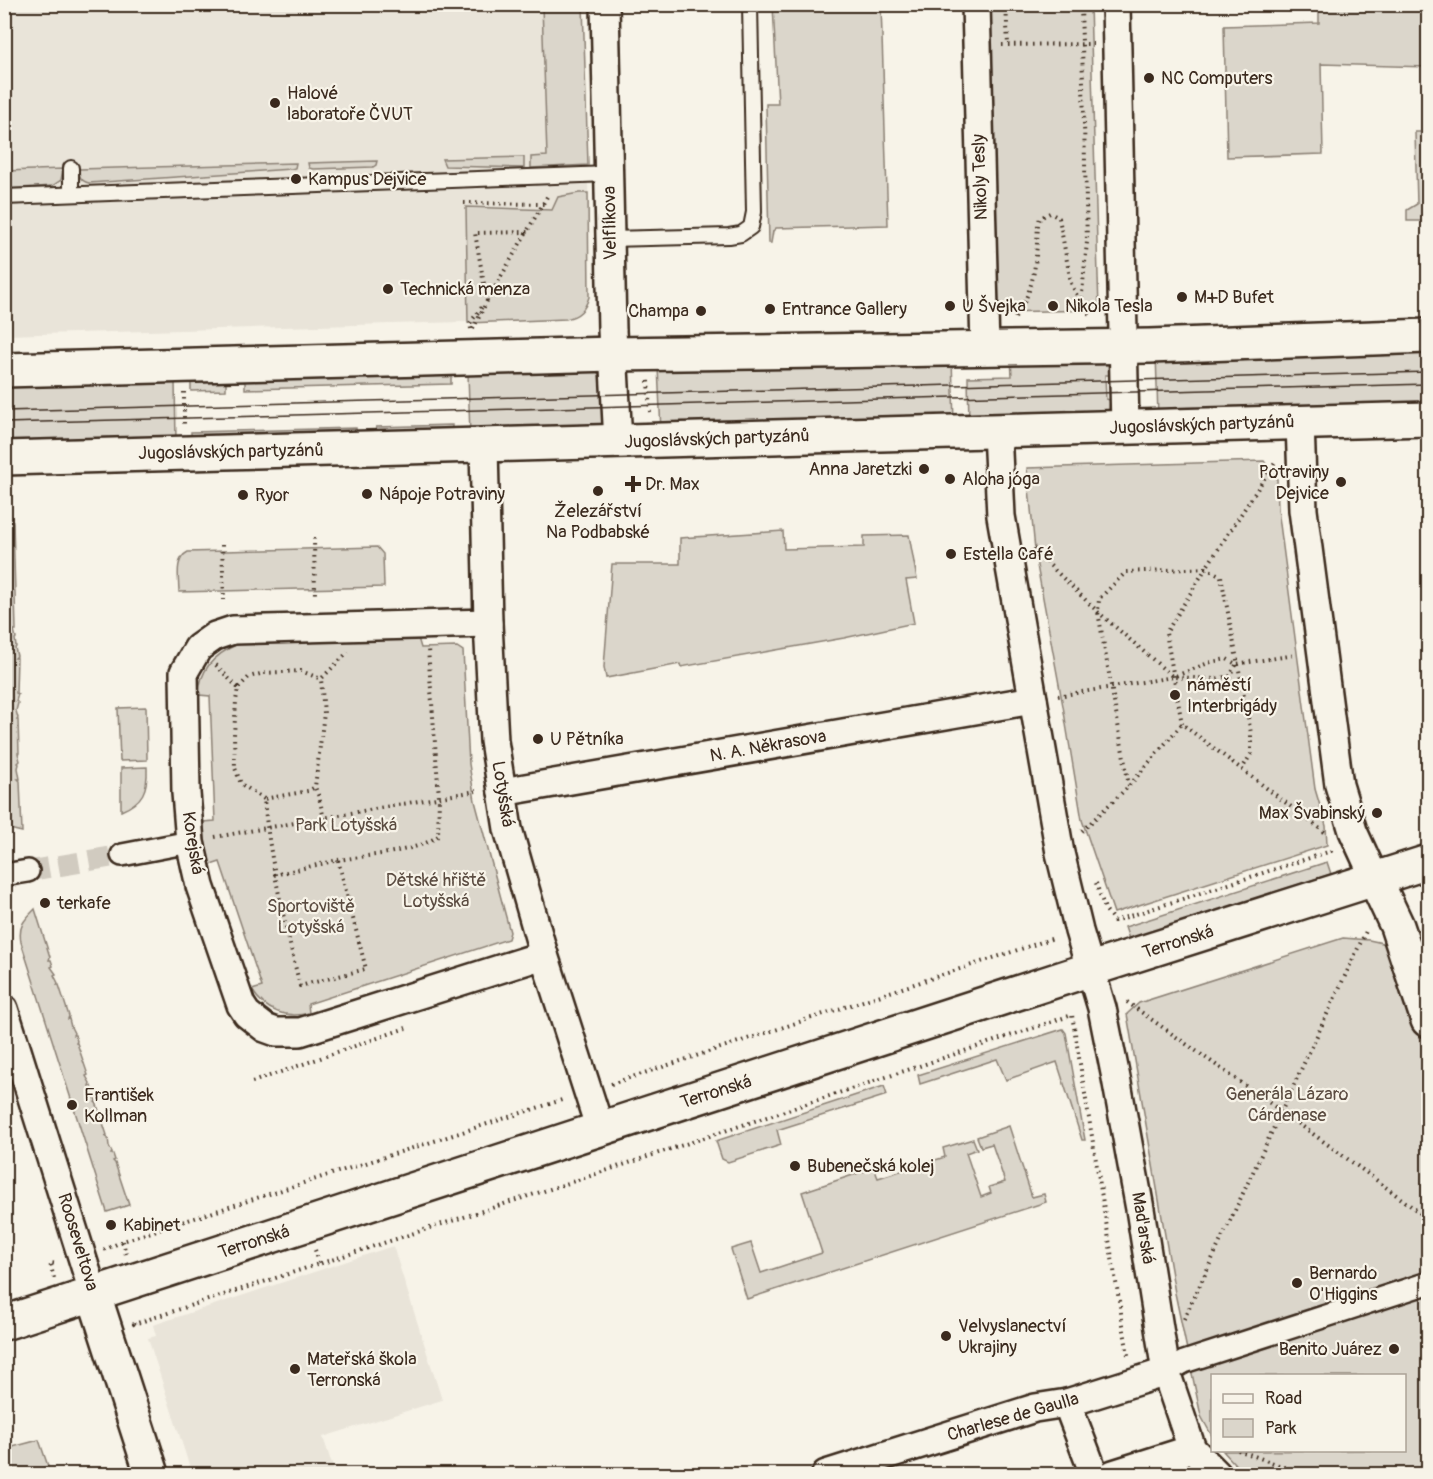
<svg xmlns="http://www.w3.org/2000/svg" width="1433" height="1479" font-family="Pangolin,sans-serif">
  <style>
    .built { fill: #e9e4d9 }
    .green { fill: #dbd6cb; stroke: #8b8074; stroke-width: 1.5 }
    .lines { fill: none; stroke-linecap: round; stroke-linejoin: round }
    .pedestrian-tunnel { stroke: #d1cbc0; stroke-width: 21; stroke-dasharray: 21 10; stroke-linecap: butt }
    .service-casing { stroke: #3b2a1e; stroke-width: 18 }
    .pedestrian-casing { stroke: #3b2a1e; stroke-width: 26 }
    .minor-casing { stroke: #3b2a1e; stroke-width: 32 }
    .tertiary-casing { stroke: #3b2a1e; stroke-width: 38 }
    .secondary-casing { stroke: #3b2a1e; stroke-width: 38 }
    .path { stroke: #3b2a1e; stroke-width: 4; stroke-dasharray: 1.5 4.5; stroke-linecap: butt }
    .service { stroke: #f7f3e8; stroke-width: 14 }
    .pedestrian { stroke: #f7f3e8; stroke-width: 21 }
    .minor { stroke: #f7f3e8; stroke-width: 27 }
    .tertiary { stroke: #f7f3e8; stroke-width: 33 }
    .secondary { stroke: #f7f3e8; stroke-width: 33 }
    .tram { stroke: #3b2a1e; stroke-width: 1.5 }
    .poi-dot { fill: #3b2a1e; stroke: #f7f3e8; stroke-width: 2 }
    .labels { text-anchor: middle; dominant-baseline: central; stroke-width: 4.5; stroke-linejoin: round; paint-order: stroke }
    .poi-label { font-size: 18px; fill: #3b2a1e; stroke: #f7f3e8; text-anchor: start }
    .street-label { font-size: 18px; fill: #3b2a1e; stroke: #f7f3e8 }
    .park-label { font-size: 18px; fill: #5b4c41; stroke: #f7f3e8 }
  </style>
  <rect width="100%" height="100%" fill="#f7f3e8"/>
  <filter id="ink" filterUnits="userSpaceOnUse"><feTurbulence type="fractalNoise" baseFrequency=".0167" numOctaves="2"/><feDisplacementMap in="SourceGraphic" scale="12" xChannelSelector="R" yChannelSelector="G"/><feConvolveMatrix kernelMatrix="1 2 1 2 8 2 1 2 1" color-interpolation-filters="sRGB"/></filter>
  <g filter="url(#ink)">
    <g class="built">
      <polygon points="4,5 583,5 588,165 589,297 585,309 578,315 566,319 5,335"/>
      <polygon points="393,1246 442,1400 323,1437 335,1474 192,1474 148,1338 156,1336 153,1325"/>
    </g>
    <g class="green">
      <polygon points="542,5 583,5 588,165 531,168 531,157 547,156"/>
      <polygon points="773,5 881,5 888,225 776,228 773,231 771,243 769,243 766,104 778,104"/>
      <polygon points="990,5 1090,5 1099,310 999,312"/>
      <polygon points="1319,5 1428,5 1428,67 1321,64 1323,154 1227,157 1224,26 1319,23"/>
      <polygon points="1415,132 1428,132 1428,221 1407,221 1407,210 1417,204"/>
      <polygon points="524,157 524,168 445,166 442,159"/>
      <polygon points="377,161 376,165 373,167 313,169 309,168 308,163"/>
      <path d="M296 163 295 168 291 169 89 183C81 181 79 177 79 169Z"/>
      <polygon points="63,169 61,180 52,186 5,189 5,171"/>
      <path d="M579 193H588L589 297C585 310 579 316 566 319L468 323 466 207 552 210 558 197Z"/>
      <polygon points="1428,346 1428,403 1411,408 1158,417 1156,353"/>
      <polygon points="1011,358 1106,361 1109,364 1109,375 1105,375 1106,399 1110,400 1109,412 969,422 968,377 1012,376"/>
      <polygon points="952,359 954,423 661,431 658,367"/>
      <polygon points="594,369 600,375 602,380 603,421 600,428 470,436 468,373"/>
      <polygon points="451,374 451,384 245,389 245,382 226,382 226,390 191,391 191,381"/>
      <polygon points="175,381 176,443 5,448 4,386"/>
      <polygon points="452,425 452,435 191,443 191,432 356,428 357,437 376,436 376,427"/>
      <polygon points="1264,461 1277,479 1278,509 1315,789 1326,826 1327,845 1114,913 1082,820 1063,706 1036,560 1027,468"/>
      <polygon points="5,522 13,522 16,630 14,630 16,638 15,639 16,647 15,648 17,656 15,658 17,658 16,693 18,694 16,701 18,703 16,711 18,718 17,720 18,720 19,753 18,753 20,761 18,763 19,764 18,768 20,779 18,779 20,781 22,832 5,828"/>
      <polygon points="783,531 784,549 864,547 864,536 909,535 917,579 906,580 914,623 844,638 681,667 680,664 606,678 604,667 612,564 680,564 680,538"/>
      <path d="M377 547 383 554 384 587 179 592C179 579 174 559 188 552Z"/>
      <path d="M418 638 421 648 457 647 463 651 469 764 475 801 510 932 508 939 308 1004 309 1013C286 1019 265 1011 252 990L262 987 220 862 208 866 203 822 215 821 210 696 199 695C199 669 215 654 238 644Z"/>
      <polygon points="146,707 147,760 120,761 118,708"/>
      <path d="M147 767C148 790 143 802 121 811V768Z"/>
      <polygon points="1327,862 1331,874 1129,939 1125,927"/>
      <path d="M35 909 50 957 49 960H51L53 966 51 967 56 974 54 975 58 983 57 985H59L69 1016 68 1019H69L71 1027 74 1033 73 1035H75L77 1041 76 1043H77L88 1075 86 1076 90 1083 89 1086H91L93 1092 92 1093 96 1100 95 1103 96 1102 107 1135 105 1136 108 1138 109 1146 112 1152 111 1154H113L115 1160 113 1161 115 1163 129 1205 107 1212 21 942C18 926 24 920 35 909Z"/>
      <polygon points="1343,938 1369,940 1387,944 1428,1063 1428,1474 1244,1474 1223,1451 1404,1450 1404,1376 1212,1376 1212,1436 1201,1416 1175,1293 1127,1014 1139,1003"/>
      <polygon points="1063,1029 1066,1033 1085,1140 1082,1140 1057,1062 1006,1080 997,1059 920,1084 918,1075"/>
      <polygon points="884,1086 887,1095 777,1130 781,1145 728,1162 722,1159 716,1141"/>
      <polygon points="1009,1126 1032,1197 1044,1194 1046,1202 747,1299 731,1249 751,1243 761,1273 822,1253 802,1192 874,1168 878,1178 945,1157 943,1148 973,1139 977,1149 966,1153 981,1197 991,1193 989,1187 1005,1182 992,1144 981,1147 977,1137"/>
      <polygon points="39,1440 48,1466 43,1468 45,1474 5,1474 5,1449"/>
    </g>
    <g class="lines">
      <polyline class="pedestrian-tunnel" points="28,871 122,855"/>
      <g class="service-casing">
        <g id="service">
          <polyline points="71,168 71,194"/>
          <polyline points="4,197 609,174"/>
          <polyline points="610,239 729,236 741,234 751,227 754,212 750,4"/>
        </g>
      </g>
      <g class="pedestrian-casing">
        <g id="pedestrian">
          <polyline points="122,855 190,842"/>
          <polyline points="4,875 28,871"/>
          <polyline points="1166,1372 1184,1362 1428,1283"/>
        </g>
      </g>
      <g class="minor-casing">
        <g id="minor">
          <polyline points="605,4 612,330 618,442"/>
          <polyline points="976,4 985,349"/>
          <polyline points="1116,4 1125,428"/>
          <polyline points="1300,423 1303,510 1339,785 1353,831 1375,879"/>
          <polyline points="997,431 1001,516 1060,853 1079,931 1102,1008 1116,1078 1140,1209 1166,1372 1192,1449 1217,1474"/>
          <polyline points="484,446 488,623 494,741 508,829 544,955 600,1129"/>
          <polyline points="488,623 233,630 215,636 198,648 184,672 186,793 190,842 200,886 241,1005 247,1014 265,1028 276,1032 300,1032 544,955"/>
          <polyline points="502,792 1033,700"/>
          <polyline points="4,1009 94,1295"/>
          <polyline points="1067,1403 1094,1474"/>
          <polyline points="826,1474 1035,1408 1067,1403 1166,1372"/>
          <polyline points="1113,1474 1192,1449"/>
        </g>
      </g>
      <g class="tertiary-casing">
        <g id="tertiary">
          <polyline points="1375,879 1397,926 1428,1020"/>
          <polyline points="94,1295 152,1474"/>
          <polyline points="4,1323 1091,969 1428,862"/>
        </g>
      </g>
      <g class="secondary-casing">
        <g id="secondary">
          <polyline points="4,370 614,354 1150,346 1428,336"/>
          <polyline points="4,458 1428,419"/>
        </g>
      </g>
      <g class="path">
        <polyline points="1006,4 1008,45"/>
        <polyline points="1002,45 1093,44"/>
        <polyline points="464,203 544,204"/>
        <polyline points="487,301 475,233 528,232"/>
        <polyline points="1081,304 1087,242 1081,4"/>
        <path d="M1015 318C1036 287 1036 261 1038 224L1040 218 1050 213 1059 218 1071 283 1081 304 1090 316"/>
        <polyline points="471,329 470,323 482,307"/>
        <polyline points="473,329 487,301 548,195"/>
        <polyline points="648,381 650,412"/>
        <polyline points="184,392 184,427"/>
        <polyline points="314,538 315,597"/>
        <polyline points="222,545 224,600"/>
        <polyline points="1033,549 1098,612 1173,677 1214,679 1230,676 1236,665"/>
        <polyline points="216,665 238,688"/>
        <polyline points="1058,696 1173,677 1211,662 1227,659 1236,664 1296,655"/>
        <polyline points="1182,724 1166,633 1206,568 1221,576 1251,733 1251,754 1242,769"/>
        <polyline points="1129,786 1098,612 1099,599 1126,572 1206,568 1275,462"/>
        <polyline points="264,799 241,784 235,768 234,735 236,701 238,688 249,677 264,673 301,671 321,679"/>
        <polyline points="324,819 319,797 315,787 324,713 321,679 348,652"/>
        <polyline points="1082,831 1129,786 1182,724 1327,834"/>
        <polyline points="215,837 476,791"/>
        <path d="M338 860C364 856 418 852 438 836L439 797 428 649"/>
        <path d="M274 875 338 860 366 969 300 986C285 924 270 862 264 799L308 791 315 787"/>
        <polyline points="1096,883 1105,909 1114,921 1331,851 1332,847"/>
        <polyline points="4,914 5,914"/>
        <path d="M1127 1002C1228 1074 1330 1144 1428 1219"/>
        <polyline points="252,1082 406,1028"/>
        <polyline points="611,1084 1054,938"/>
        <polyline points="123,1241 126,1255"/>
        <polyline points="104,1250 123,1241 565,1099"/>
        <polyline points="315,1250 320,1265"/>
        <polyline points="54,1278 50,1263 58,1264"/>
        <polyline points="1184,1319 1367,929"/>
        <polyline points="135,1325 134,1324 584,1178 1072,1015 1128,1355 1130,1356"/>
        <polyline points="1238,1450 1303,1474"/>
      </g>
      <use href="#service" class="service"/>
      <use href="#pedestrian" class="pedestrian"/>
      <use href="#minor" class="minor"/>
      <use href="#tertiary" class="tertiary"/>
      <use href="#secondary" class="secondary"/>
      <g class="tram">
        <polyline points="4,411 1428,372"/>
        <polyline points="4,423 1428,384"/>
      </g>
    </g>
  </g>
  <g class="poi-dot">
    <circle cx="1149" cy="78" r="6"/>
    <circle cx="275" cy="103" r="6"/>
    <circle cx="296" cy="179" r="6"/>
    <circle cx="388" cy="289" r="6"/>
    <circle cx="1182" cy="297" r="6"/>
    <circle cx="950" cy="306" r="6"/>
    <circle cx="1053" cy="306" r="6"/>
    <circle cx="770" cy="309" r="6"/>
    <circle cx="701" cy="311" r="6"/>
    <circle cx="924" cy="469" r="6"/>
    <circle cx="950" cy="479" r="6"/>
    <circle cx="1341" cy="482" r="6"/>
    <path d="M630 475h6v6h6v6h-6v6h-6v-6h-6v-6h6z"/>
    <circle cx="598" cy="491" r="6"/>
    <circle cx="367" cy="494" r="6"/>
    <circle cx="243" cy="495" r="6"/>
    <circle cx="951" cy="554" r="6"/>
    <circle cx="1175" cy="695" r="6"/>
    <circle cx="538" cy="739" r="6"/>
    <circle cx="1377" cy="813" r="6"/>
    <circle cx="45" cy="903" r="6"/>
    <circle cx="72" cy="1105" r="6"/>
    <circle cx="795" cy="1166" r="6"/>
    <circle cx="111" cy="1225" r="6"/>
    <circle cx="1297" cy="1283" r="6"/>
    <circle cx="946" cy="1336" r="6"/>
    <circle cx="1394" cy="1349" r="6"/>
    <circle cx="295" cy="1369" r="6"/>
  </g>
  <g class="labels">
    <g class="poi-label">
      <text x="1161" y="78">NC Computers</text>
      <text x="287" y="93">Halové<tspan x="287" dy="21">laboratoře ČVUT</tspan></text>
      <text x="308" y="179">Kampus Dejvice</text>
      <text x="400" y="289">Technická menza</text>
      <text x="1194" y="297">M+D Bufet</text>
      <text x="962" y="306">U Švejka</text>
      <text x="1065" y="306">Nikola Tesla</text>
      <text x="782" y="309">Entrance Gallery</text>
      <text x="689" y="311" text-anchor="end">Champa</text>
      <text x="912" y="469" text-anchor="end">Anna Jaretzki</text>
      <text x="1329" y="472" text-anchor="end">Potraviny<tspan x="1329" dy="21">Dejvice</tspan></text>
      <text x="962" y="479">Aloha jóga</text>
      <text x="645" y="484">Dr. Max</text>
      <text x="379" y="494">Nápoje Potraviny</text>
      <text x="255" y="495">Ryor</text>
      <text x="598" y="511" text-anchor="middle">Železářství<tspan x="598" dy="21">Na Podbabské</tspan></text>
      <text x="963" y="554">Estella Café</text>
      <text x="1187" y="685">náměstí<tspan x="1187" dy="21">Interbrigády</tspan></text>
      <text x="550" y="739">U Pětníka</text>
      <text x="1365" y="813" text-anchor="end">Max Švabinský</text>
      <text x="57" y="903">terkafe</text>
      <text x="84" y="1095">František<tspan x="84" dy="21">Kollman</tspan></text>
      <text x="807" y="1166">Bubenečská kolej</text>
      <text x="123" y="1225">Kabinet</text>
      <text x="1309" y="1273">Bernardo<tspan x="1309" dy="21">O'Higgins</tspan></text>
      <text x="958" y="1326">Velvyslanectví<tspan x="958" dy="21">Ukrajiny</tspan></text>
      <text x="1382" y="1349" text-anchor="end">Benito Juárez</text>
      <text x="307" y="1359">Mateřská škola<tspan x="307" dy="21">Terronská</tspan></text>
    </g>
    <g class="street-label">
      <text transform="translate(980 177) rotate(-92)">Nikoly Tesly</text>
      <text transform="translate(610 223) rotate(-91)">Velflíkova</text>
      <text transform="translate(1202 425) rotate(-2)">Jugoslávských partyzánů</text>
      <text transform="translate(717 439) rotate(-2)">Jugoslávských partyzánů</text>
      <text transform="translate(231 452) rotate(-1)">Jugoslávských partyzánů</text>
      <text transform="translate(768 746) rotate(-10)">N. A. Někrasova</text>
      <text transform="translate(503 794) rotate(81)">Lotyšská</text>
      <text transform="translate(193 843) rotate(81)">Korejská</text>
      <text transform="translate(1178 942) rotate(-18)">Terronská</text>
      <text transform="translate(716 1092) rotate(-18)">Terronská</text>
      <text transform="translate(1143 1228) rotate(81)">Maďarská</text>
      <text transform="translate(78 1242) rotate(73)">Rooseveltova</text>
      <text transform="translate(254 1242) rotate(-18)">Terronská</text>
      <text transform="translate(1013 1417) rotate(-16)">Charlese de Gaulla</text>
    </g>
    <g class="park-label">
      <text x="346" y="825">Park Lotyšská</text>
      <text x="436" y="880">Dětské hřiště<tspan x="436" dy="21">Lotyšská</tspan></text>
      <text x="311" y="906">Sportoviště<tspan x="311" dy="21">Lotyšská</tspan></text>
      <text x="1287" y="1094">Generála Lázaro<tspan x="1287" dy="21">Cárdenase</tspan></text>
    </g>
  </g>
  <rect width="1433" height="1479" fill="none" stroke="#f7f3e8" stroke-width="24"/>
  <rect x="12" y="12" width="1409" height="1455" fill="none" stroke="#3b2a1e" stroke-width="2" filter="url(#ink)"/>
  <rect x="1211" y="1374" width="195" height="78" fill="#f7f3e8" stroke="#aca397" stroke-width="1.5"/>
  <rect x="1223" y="1394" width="30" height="9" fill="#f7f3e8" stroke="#aca397" stroke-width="1.5"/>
  <text x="1265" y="1404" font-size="18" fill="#3b2a1e">Road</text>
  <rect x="1223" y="1419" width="30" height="18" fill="#dbd6cb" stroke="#aca397" stroke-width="1.5"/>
  <text x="1265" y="1434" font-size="18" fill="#3b2a1e">Park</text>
</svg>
